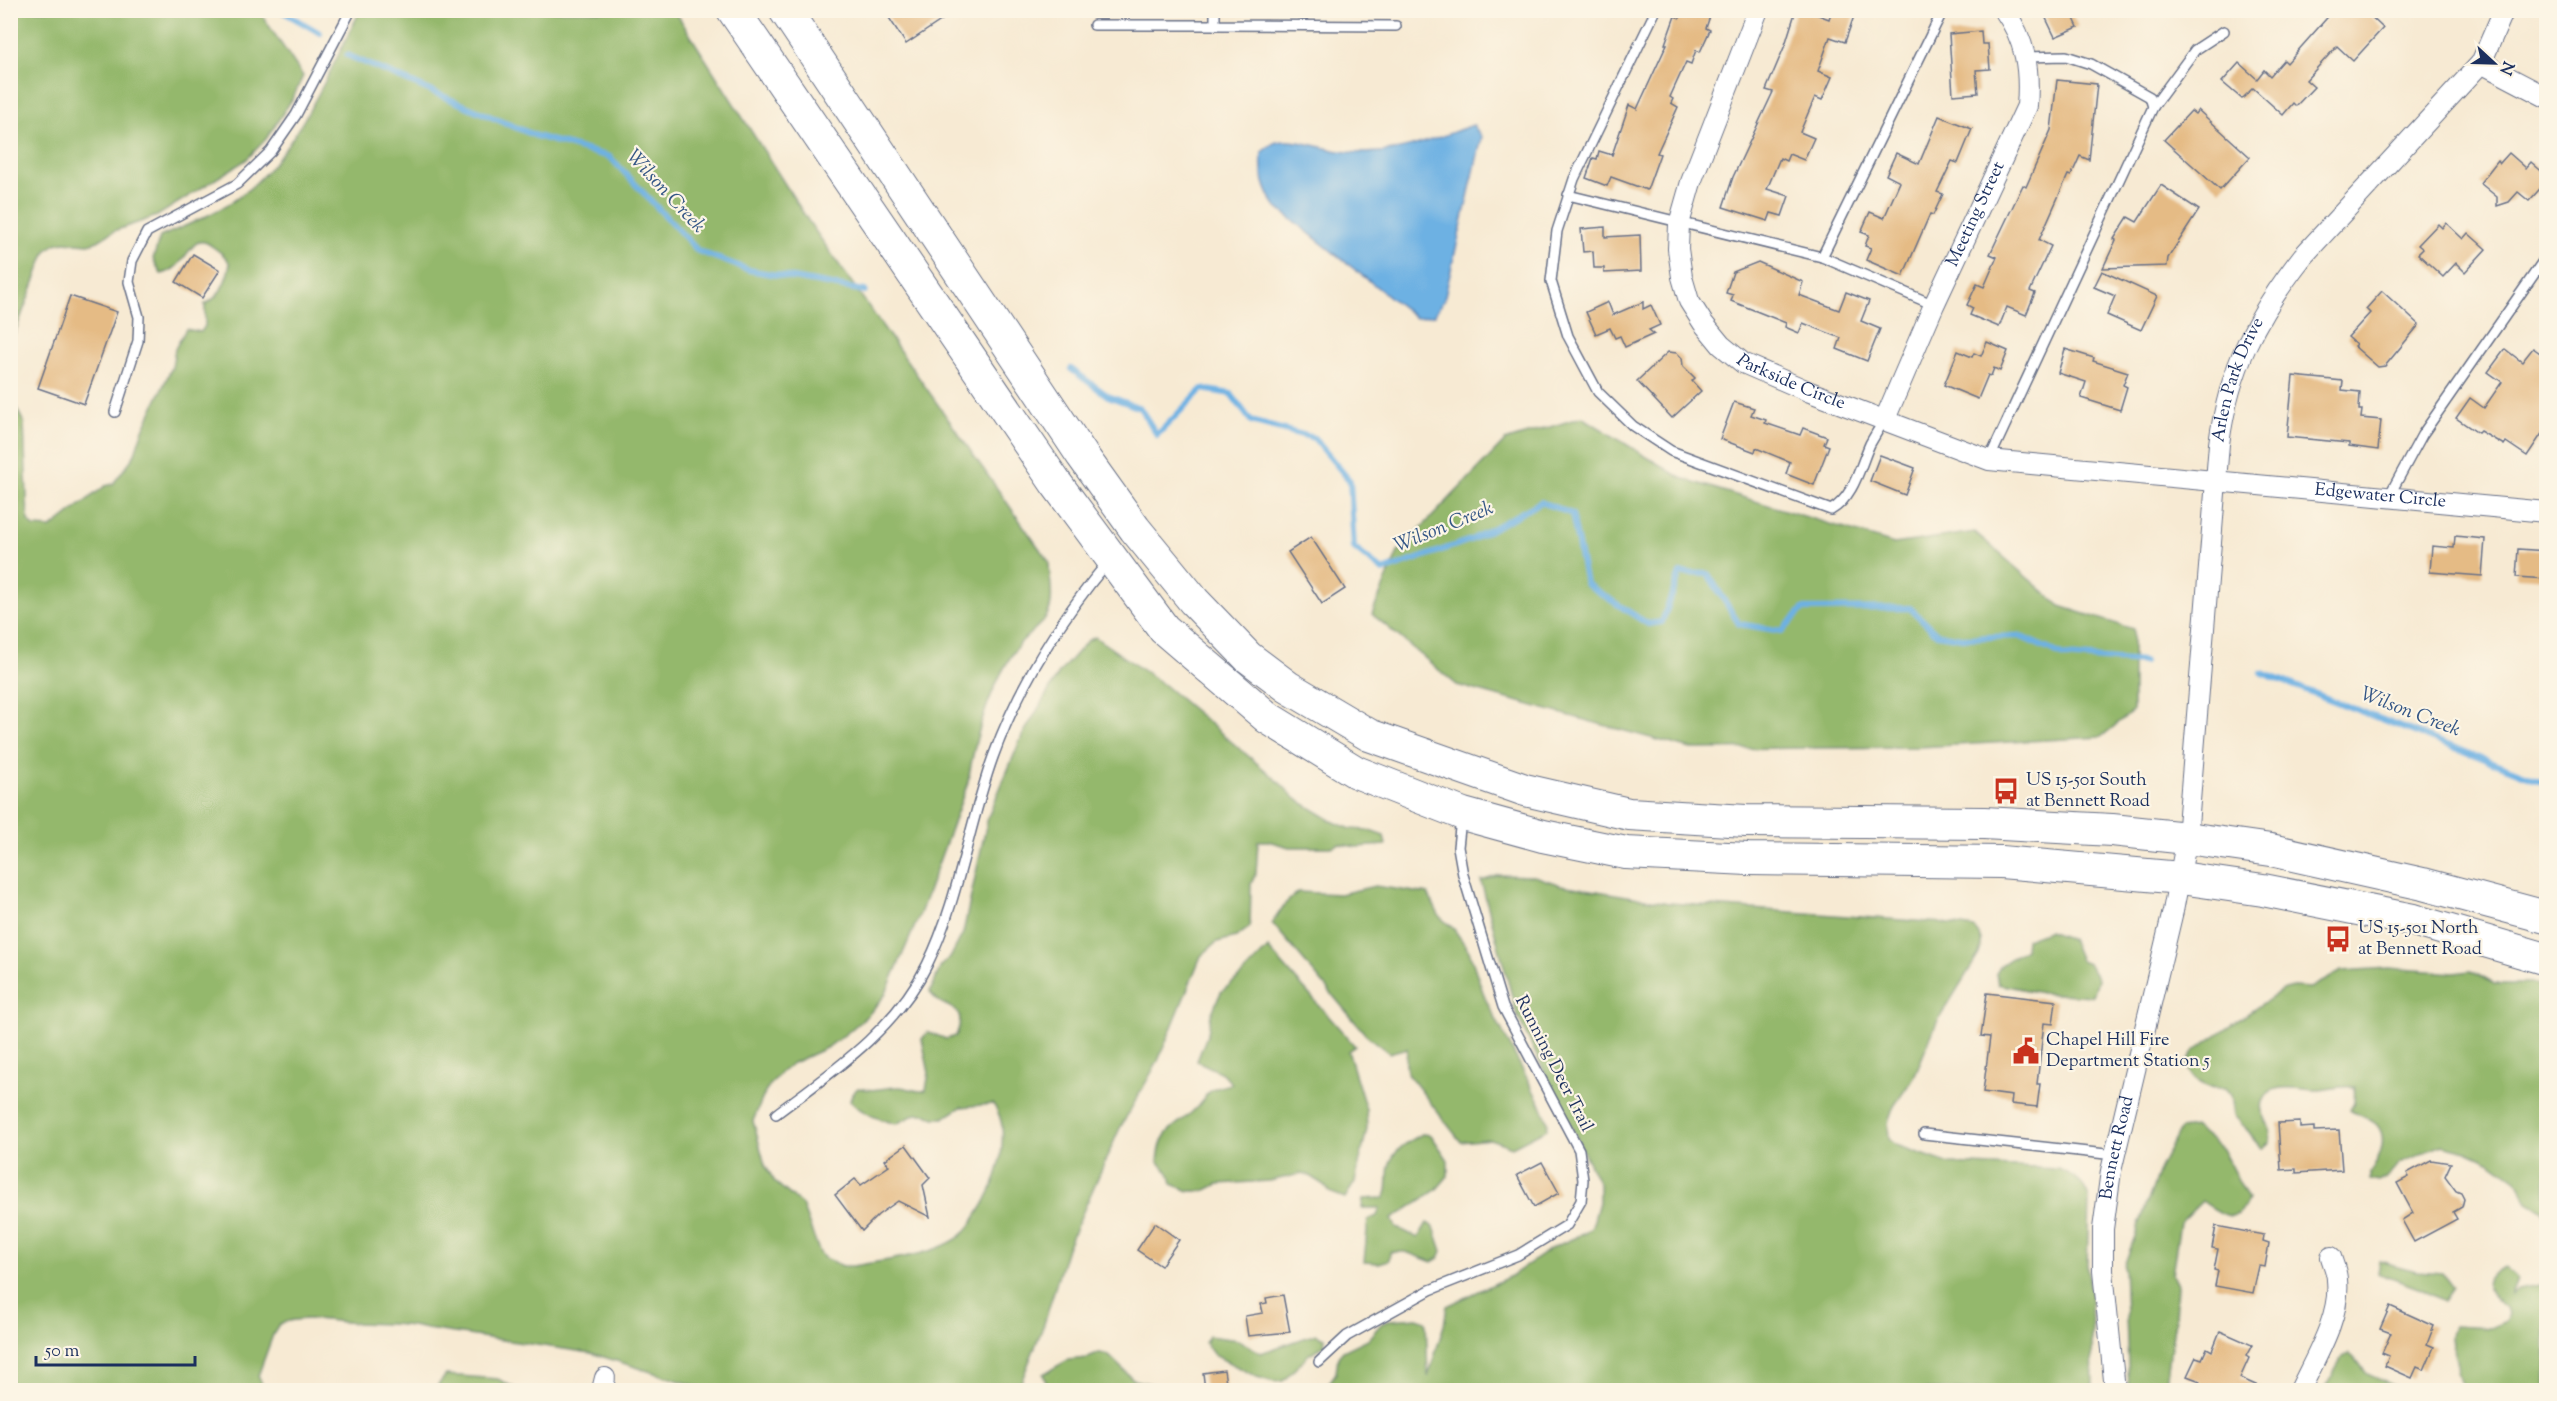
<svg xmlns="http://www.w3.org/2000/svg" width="2557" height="1401" font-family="'Sorts Mill Goudy',serif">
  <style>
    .forest { fill: #94b86c; stroke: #587465; stroke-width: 1.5 }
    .water { fill: #6db1e3; stroke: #4470a0; stroke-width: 1.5 }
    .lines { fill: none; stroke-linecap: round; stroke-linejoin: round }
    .stream { stroke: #6db1e3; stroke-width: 6 }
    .building { fill: #e5bb85 }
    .service-casing { stroke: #687087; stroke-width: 12 }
    .minor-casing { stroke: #687087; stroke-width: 22 }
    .trunk-casing { stroke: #687087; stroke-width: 34 }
    .service { stroke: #fff; stroke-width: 9 }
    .minor { stroke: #fff; stroke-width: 20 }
    .trunk { stroke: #fff; stroke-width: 32 }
    .labels { text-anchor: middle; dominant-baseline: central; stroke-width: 4.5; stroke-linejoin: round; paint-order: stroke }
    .street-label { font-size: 18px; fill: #1b2f5e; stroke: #fcf5e5 }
    .poi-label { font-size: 18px; fill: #1b2f5e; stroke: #fcf5e5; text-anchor: start }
    .water-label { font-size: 20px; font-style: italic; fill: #345686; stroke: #fcf5e5 }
  </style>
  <rect width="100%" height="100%" fill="#fcf5e5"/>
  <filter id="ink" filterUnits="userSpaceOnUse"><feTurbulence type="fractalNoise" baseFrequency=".0167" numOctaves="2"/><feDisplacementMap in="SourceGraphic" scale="12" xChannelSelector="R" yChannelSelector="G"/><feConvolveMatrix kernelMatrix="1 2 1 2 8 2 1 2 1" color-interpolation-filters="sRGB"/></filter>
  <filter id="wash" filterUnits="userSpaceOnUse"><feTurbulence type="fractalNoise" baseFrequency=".008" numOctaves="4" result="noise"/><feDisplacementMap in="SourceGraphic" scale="24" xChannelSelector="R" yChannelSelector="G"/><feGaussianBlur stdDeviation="1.35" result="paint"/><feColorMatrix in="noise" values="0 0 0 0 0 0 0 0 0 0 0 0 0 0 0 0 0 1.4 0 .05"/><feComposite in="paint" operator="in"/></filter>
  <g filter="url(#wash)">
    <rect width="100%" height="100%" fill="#f7ead3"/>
    <g class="forest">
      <polygon points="11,10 259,11 303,76 293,98 266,139 246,160 157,216 114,231 98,241 89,244 64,242 55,244 46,251 11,343"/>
      <path d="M360 11H675L809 222 1049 562C1049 576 1054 595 1050 608 1046 624 1026 634 1017 647 990 686 975 736 968 782L920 914 885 995 869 1014 847 1033 828 1047 791 1064 780 1073 766 1090 753 1121 765 1165 775 1182 802 1205 819 1251 824 1258 843 1266H853C884 1260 944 1255 966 1231 971 1225 975 1218 979 1212 990 1194 998 1177 1001 1156 1003 1137 1005 1120 993 1104L961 1107 944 1118H934L927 1114H916L896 1124C879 1119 863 1114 850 1101L852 1094 858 1088C877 1092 880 1088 897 1087 908 1086 915 1094 926 1090L929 1073 922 1039 928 1032 946 1039 956 1036C970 1001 943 1013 930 992L941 966 950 958 963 933 988 817 1022 736 1059 673 1087 641 1095 637 1164 685 1278 781 1296 799 1334 822 1351 829 1367 830 1384 836 1386 845 1357 847 1339 844 1331 847H1289L1268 841H1258L1256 873 1251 884 1250 927 1236 937 1217 942 1201 956 1158 1061 1119 1130 1067 1248 1044 1324 1018 1390H709L591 1353 427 1329C404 1323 381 1324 357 1323 330 1322 306 1314 279 1324L274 1332 258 1376 265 1390H11V405L17 409 24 423 28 521 34 527 51 528 105 486 113 484 134 456 142 432 172 367 175 349 186 329 201 332 205 326V304C220 298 227 279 230 264 226 256 220 252 213 247 189 227 190 269 161 274L153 259 160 237C182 227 206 218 227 205 290 168 328 74 360 11Z"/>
      <polygon points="1582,417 1681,478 1894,544 1975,532 2060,606 2133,629 2133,711 2101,737 1919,747 1691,749 1457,685 1372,614 1398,552 1505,441"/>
      <path d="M1500 875 1534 876 1561 885 1669 903 1943 923 1974 928C1982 937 1983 942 1979 954L1937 1022 1914 1077 1894 1106 1888 1123 1889 1139 1896 1145 1950 1164 2058 1169C2072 1174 2086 1184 2089 1199L2087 1267 2091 1292 2093 1390H1324L1336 1373 1338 1357 1343 1351 1368 1339 1381 1324 1389 1320 1417 1318 1426 1321 1428 1377 1444 1325 1447 1306 1511 1276 1552 1248 1585 1233 1591 1228 1594 1220 1599 1202V1184L1517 1015 1481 881Z"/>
      <polygon points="1375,886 1428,894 1440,917 1454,929 1469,951 1485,998 1542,1107 1548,1122 1547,1129 1512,1147 1490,1139 1461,1142 1408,1074 1406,1064 1407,1048 1389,1053 1366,1035 1272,923 1285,904 1298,892 1340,894"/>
      <polygon points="2048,931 2071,939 2080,960 2088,963 2098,979 2093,996 2041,993 1998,984 1996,974 2001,965 2025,949 2026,939"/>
      <path d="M1268 948 1355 1046 1348 1051 1366 1110 1367 1129 1355 1182 1345 1198 1329 1192 1324 1185 1308 1175 1300 1174 1270 1181 1218 1184 1204 1191H1189L1172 1184 1170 1175 1158 1161C1161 1130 1170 1131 1191 1113 1212 1095 1198 1091 1232 1084L1222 1073 1197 1061 1208 1033 1211 1015 1221 992 1242 975Z"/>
      <path d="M2389 968 2454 973 2471 971 2494 984H2536L2541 990 2546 1008V1217L2542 1210 2528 1202 2516 1180 2491 1162 2467 1151 2442 1145 2400 1163 2387 1178 2379 1182 2370 1180V1172C2380 1160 2389 1137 2376 1124 2369 1118 2358 1115 2350 1110L2354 1103 2355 1087C2340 1084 2327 1091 2312 1090 2297 1089 2269 1081 2262 1102 2258 1115 2273 1122 2270 1142L2262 1148C2250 1139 2246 1124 2234 1115L2231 1095 2225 1088C2207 1089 2192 1083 2187 1064L2195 1050 2282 990 2293 987 2311 988 2342 971Z"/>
      <path d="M2195 1127 2222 1149 2248 1199C2237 1228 2220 1213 2202 1201L2180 1223 2172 1274 2177 1284 2175 1318 2165 1390H2129L2124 1266 2160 1168 2180 1129Z"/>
      <path d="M1422 1134 1431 1135 1448 1160V1176L1436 1190 1392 1219 1396 1227 1418 1238 1427 1223 1434 1227 1442 1251 1439 1258 1432 1262 1406 1252H1390L1389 1260 1379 1263 1364 1262 1368 1220 1377 1216 1380 1208H1362L1363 1199 1384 1198C1389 1191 1387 1185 1388 1176 1388 1152 1404 1144 1422 1134Z"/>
      <polygon points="2379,1261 2416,1271 2442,1273 2453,1288 2444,1301 2421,1289 2377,1273"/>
      <path d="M2505 1268 2517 1279 2511 1294 2518 1289 2546 1284V1390H2460L2463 1388 2456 1373C2463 1355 2444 1344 2454 1326L2490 1328 2506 1321 2508 1313C2500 1295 2465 1285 2505 1268Z"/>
      <polygon points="1316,1334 1325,1338 1324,1346 1309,1354 1283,1381 1274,1382 1257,1377 1214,1355 1205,1343 1209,1336 1238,1340 1261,1353"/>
      <polygon points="1100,1353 1108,1355 1134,1380 1176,1390 1049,1390 1043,1374 1068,1360 1088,1358"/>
      <polygon points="2349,1354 2356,1359 2367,1374 2403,1390 2324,1390 2342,1358"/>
      <polygon points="446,1375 498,1379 518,1390 434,1390"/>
    </g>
    <path class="water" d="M1473 125 1482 137 1444 300 1434 315 1416 318 1276 207C1264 189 1260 174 1262 152 1266 149 1272 143 1277 142 1297 138 1320 148 1340 151 1391 159 1427 141 1473 125Z"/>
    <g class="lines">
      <g class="stream">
        <polyline points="280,10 320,33"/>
        <polyline points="347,55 536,136 610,157 698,251 749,270 865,291"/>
        <polyline points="1071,369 1108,396 1140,408 1157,435 1202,389 1231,394 1251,421 1314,438 1350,481 1354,548 1383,571 1473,539 1541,502 1572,514 1586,584 1648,624 1662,622 1680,573 1708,574 1739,624 1782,631 1803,609 1910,608 1937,634 1962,638 2019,636 2064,656 2143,662"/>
        <polyline points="2262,673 2546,783"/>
      </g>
    </g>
    <g id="blocks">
      <g class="building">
        <polygon points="884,10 957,10 906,44"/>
        <polygon points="1683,10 1712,10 1706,28 1710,30 1700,52 1696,50 1691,64 1686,62 1670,97 1673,99 1671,103 1678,107 1657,153 1660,154 1647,190 1611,177 1607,186 1586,178 1593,158 1597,159 1599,151 1612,155 1629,105 1637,109 1667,44 1665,44 1675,16 1680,18"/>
        <polygon points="1796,10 1805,10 1829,19 1832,10 1854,16 1845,42 1830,37 1818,71 1832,77 1822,100 1815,97 1800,132 1814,138 1804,160 1789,154 1786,161 1780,158 1767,189 1789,196 1782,216 1771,213 1768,221 1723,207 1733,177 1773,92 1766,90 1785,45"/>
        <polygon points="2042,10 2070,10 2078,27 2055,37"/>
        <polygon points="2334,10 2364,10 2383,28 2353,61 2337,46 2306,80 2314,87 2296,106 2293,103 2283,115 2253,88 2242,99 2222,82 2239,63 2257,79 2264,70 2270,76 2284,60 2287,63"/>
        <polygon points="1981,31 1982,44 1988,44 1990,69 1976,70 1978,93 1953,95 1949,34"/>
        <polygon points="2057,80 2097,84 2089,160 2080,156 2071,176 2068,175 2039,240 2051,246 2030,291 2035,293 2026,315 2007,307 1999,327 1970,315 1973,308 1967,305 1977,284 1984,287 1997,257 1990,254 2023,185 2026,187 2051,130"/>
        <polygon points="2198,110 2250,157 2220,190 2164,140 2191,111 2195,114"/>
        <polygon points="1939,116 1972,129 1958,163 1952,161 1937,192 1943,194 1933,215 1930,214 1903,276 1866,260 1871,248 1865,246 1869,235 1861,232 1870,212 1884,218 1900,182 1886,175 1896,153 1919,164"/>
        <polygon points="2509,153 2526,168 2531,162 2547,176 2547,181 2529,201 2518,192 2509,202 2497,206 2497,197 2480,183 2498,160 2500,163"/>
        <polygon points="2161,185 2199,210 2168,258 2167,266 2103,268 2116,240 2114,239 2128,217 2137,222"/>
        <polygon points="2446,223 2463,239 2468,233 2486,249 2465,272 2456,263 2443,277 2418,254 2423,249 2418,245 2438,224 2442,228"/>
        <polygon points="1605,227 1605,237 1640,235 1641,271 1604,273 1604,268 1594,268 1593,251 1583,252 1581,229"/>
        <polygon points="193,254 220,270 202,298 176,282"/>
        <polygon points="1758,262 1803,282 1799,295 1839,310 1846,292 1869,301 1861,321 1880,329 1867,361 1837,349 1841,338 1803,323 1799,333 1785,327 1786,323 1731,301 1733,295 1726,293 1733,272"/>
        <polygon points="2102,271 2157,296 2141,330 2107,315 2115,296 2094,287"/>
        <polygon points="2382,291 2419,325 2385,366 2378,367 2354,346 2356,344 2348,337 2370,313 2366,309"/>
        <polygon points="70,296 117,312 84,404 38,388"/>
        <polygon points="1608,302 1613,315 1643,302 1643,309 1651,305 1660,325 1649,330 1654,334 1625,347 1620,336 1615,338 1610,328 1596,334 1586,312"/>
        <polygon points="1987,342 2008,351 2000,371 1994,368 1991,376 1988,375 1978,399 1944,385 1958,351 1972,357 1974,353 1981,356"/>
        <polygon points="2533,348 2547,358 2547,426 2527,456 2506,442 2504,445 2480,431 2478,433 2456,418 2470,398 2484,408 2502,382 2488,372 2505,349 2522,362"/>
        <polygon points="2065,349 2094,358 2093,361 2128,372 2123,385 2127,387 2120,410 2081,398 2086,382 2058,373"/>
        <polygon points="1668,352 1677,353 1682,358 1683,366 1695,378 1692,381 1701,391 1672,418 1637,381"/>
        <polygon points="2293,376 2343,381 2342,390 2360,392 2359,410 2362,410 2361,418 2381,420 2378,450 2349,446 2349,443 2287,437"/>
        <polygon points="1734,402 1754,408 1751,415 1766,420 1765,423 1800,435 1803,428 1827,437 1824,444 1829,446 1814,485 1786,474 1790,462 1756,448 1755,452 1720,439"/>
        <polygon points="1880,455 1915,468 1905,495 1870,481"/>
        <polygon points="2455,536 2485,539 2482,576 2430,572 2432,546 2454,548"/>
        <polygon points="1311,537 1345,589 1322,604 1288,552"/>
        <polygon points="2518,549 2547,551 2547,579 2516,577"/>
        <polygon points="1987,993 2056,1001 2053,1024 2044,1023 2037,1084 2040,1084 2037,1107 2011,1104 2012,1096 1983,1092 1990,1037 1981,1036"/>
        <polygon points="2300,1122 2300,1128 2314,1127 2314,1131 2339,1130 2342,1170 2296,1173 2296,1169 2281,1170 2278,1123"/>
        <polygon points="906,1145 930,1178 923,1185 930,1217 898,1201 878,1215 862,1231 835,1195 855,1179 861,1185 889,1166 885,1160"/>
        <polygon points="2431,1160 2451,1163 2445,1176 2456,1191 2461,1193 2464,1199 2462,1207 2453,1212 2457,1219 2414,1242 2402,1220 2413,1213 2397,1183 2409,1177 2407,1173"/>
        <polygon points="1542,1162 1559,1193 1534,1207 1517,1175"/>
        <polygon points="1155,1223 1179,1240 1161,1266 1137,1250"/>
        <polygon points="2216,1226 2264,1235 2263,1241 2269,1243 2265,1267 2259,1266 2253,1293 2215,1286 2218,1271 2214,1270 2218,1249 2212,1248"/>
        <polygon points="1283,1295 1290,1332 1248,1336 1245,1316 1263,1313 1261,1304 1267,1303 1266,1298"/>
        <polygon points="2390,1306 2434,1326 2427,1344 2434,1347 2424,1370 2417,1367 2412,1378 2385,1366 2389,1356 2382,1353 2391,1333 2380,1329"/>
        <polygon points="2220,1331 2252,1345 2246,1356 2249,1358 2240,1378 2267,1390 2195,1390 2200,1381 2187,1376 2196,1357 2202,1359 2207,1348 2212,1351"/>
        <polygon points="1224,1370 1227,1390 1205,1390 1203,1373"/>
      </g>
    </g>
  </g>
  <g filter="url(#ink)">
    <use href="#blocks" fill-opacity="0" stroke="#687087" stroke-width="1.5"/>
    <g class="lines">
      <g class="service-casing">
        <g id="service">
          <polyline points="1215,10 1215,25 1396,26"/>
          <path d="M1656 10 1574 179 1557 231 1551 281 1568 336 1598 392 1633 426 1671 451 1831 510C1854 497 1860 466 1870 444 1875 435 1880 427 1885 419"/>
          <polyline points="1094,25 1215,25"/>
          <polyline points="2153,107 2195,50 2224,31"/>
          <polyline points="1568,195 1822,257 1934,305"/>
          <polyline points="1822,257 1943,10"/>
          <polyline points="115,412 138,341 139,317 129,282 132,261 147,232 237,184 271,151 296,115 351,10"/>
          <polyline points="1989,460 2153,107 2150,97 2091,64 2066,56 2026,57"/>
          <polyline points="2389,496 2422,435 2546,257"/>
          <path d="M776 1114C832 1072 895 1030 927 965 959 900 968 826 993 757 1019 685 1058 622 1107 563"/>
          <polyline points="1924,1134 2115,1155"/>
          <polyline points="1319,1362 1347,1336 1430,1290 1518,1255 1567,1225 1581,1201 1583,1180 1579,1150 1503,1007 1463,875 1458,847 1461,819"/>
        </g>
      </g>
      <g class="minor-casing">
        <g id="minor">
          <path id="s1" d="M1758 10 1691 182 1679 224 1678 249 1682 277 1689 301 1703 323 1721 345 1743 363 1810 392 1989 460 2546 512"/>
          <polyline points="2481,63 2546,97"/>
          <path id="s2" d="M1885 419 1934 305 2027 106C2030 70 2026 41 2004 10"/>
          <polyline points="602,1390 605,1378"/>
          <path id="s3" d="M2115 1390 2103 1271V1229L2111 1171 2173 911 2187 838 2219 444C2229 368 2256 316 2303 256L2481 63 2504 10"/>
          <path d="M2300 1390C2315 1358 2341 1317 2337 1280 2337 1272 2333 1264 2331 1257"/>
        </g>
      </g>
      <g class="trunk-casing">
        <g id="trunk">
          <polyline points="733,10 1055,482 1164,629 1268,718 1356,772 1463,814 1543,836 1626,853 1748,859 2001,862 2181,878 2263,890 2413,920 2546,959"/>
          <polyline points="785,10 1082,455 1135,529 1194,601 1248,657 1288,687 1369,735 1525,790 1629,814 1746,821 1984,823 2112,830 2187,838 2271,850 2423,884 2546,917"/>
        </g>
      </g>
      <use href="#service" class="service"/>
      <use href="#minor" class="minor"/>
      <use href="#trunk" class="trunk"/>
    </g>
  </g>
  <defs>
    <g id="bus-bare" transform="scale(2.07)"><path d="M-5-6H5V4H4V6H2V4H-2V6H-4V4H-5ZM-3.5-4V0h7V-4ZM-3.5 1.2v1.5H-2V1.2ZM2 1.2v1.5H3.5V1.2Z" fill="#c8321e" stroke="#fcf5e5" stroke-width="2.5" paint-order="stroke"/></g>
    <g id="civic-bare" transform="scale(2.07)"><path d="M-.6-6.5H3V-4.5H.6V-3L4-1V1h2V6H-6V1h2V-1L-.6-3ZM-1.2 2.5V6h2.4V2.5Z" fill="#c8321e" stroke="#fcf5e5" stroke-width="2.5" paint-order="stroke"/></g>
  </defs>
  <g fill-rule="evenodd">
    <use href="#bus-bare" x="2006" y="791"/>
    <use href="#bus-bare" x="2338" y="939"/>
    <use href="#civic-bare" x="2026" y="1051"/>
  </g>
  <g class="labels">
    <g class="street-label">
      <text stroke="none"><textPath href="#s2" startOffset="224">Meeting Street</textPath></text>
      <text stroke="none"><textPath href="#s1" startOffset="441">Parkside Circle</textPath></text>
      <text stroke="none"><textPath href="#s3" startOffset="1024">Arlen Park Drive</textPath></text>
      <text stroke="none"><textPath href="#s1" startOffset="1047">Edgewater Circle</textPath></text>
      <text transform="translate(1553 1064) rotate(63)">Running Deer Trail</text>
      <text stroke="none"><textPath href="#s3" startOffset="244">Bennett Road</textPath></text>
    </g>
    <g class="poi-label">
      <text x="2026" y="781">US 15-501 South<tspan x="2026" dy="21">at Bennett Road</tspan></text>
      <text x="2358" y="929">US 15-501 North<tspan x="2358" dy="21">at Bennett Road</tspan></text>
      <text x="2046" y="1041">Chapel Hill Fire<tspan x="2046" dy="21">Department Station 5</tspan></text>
    </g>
    <g class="water-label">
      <text transform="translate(665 192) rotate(47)">Wilson Creek</text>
      <text transform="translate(1444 528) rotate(-22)">Wilson Creek</text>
      <text transform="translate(2410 713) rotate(21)">Wilson Creek</text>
    </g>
  </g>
  <rect width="2557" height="1401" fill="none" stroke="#fcf5e5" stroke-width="36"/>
  <g transform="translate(2494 63) rotate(112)" stroke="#fcf5e5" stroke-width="4.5" paint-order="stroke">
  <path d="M0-4.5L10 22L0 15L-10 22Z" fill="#1b2f5e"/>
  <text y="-9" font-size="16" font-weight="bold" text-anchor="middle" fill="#1b2f5e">N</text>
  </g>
  <path d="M36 1356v9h159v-9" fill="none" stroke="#1b2f5e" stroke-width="3"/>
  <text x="45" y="1356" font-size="18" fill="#1b2f5e" stroke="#fcf5e5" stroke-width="4.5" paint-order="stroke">50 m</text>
</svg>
